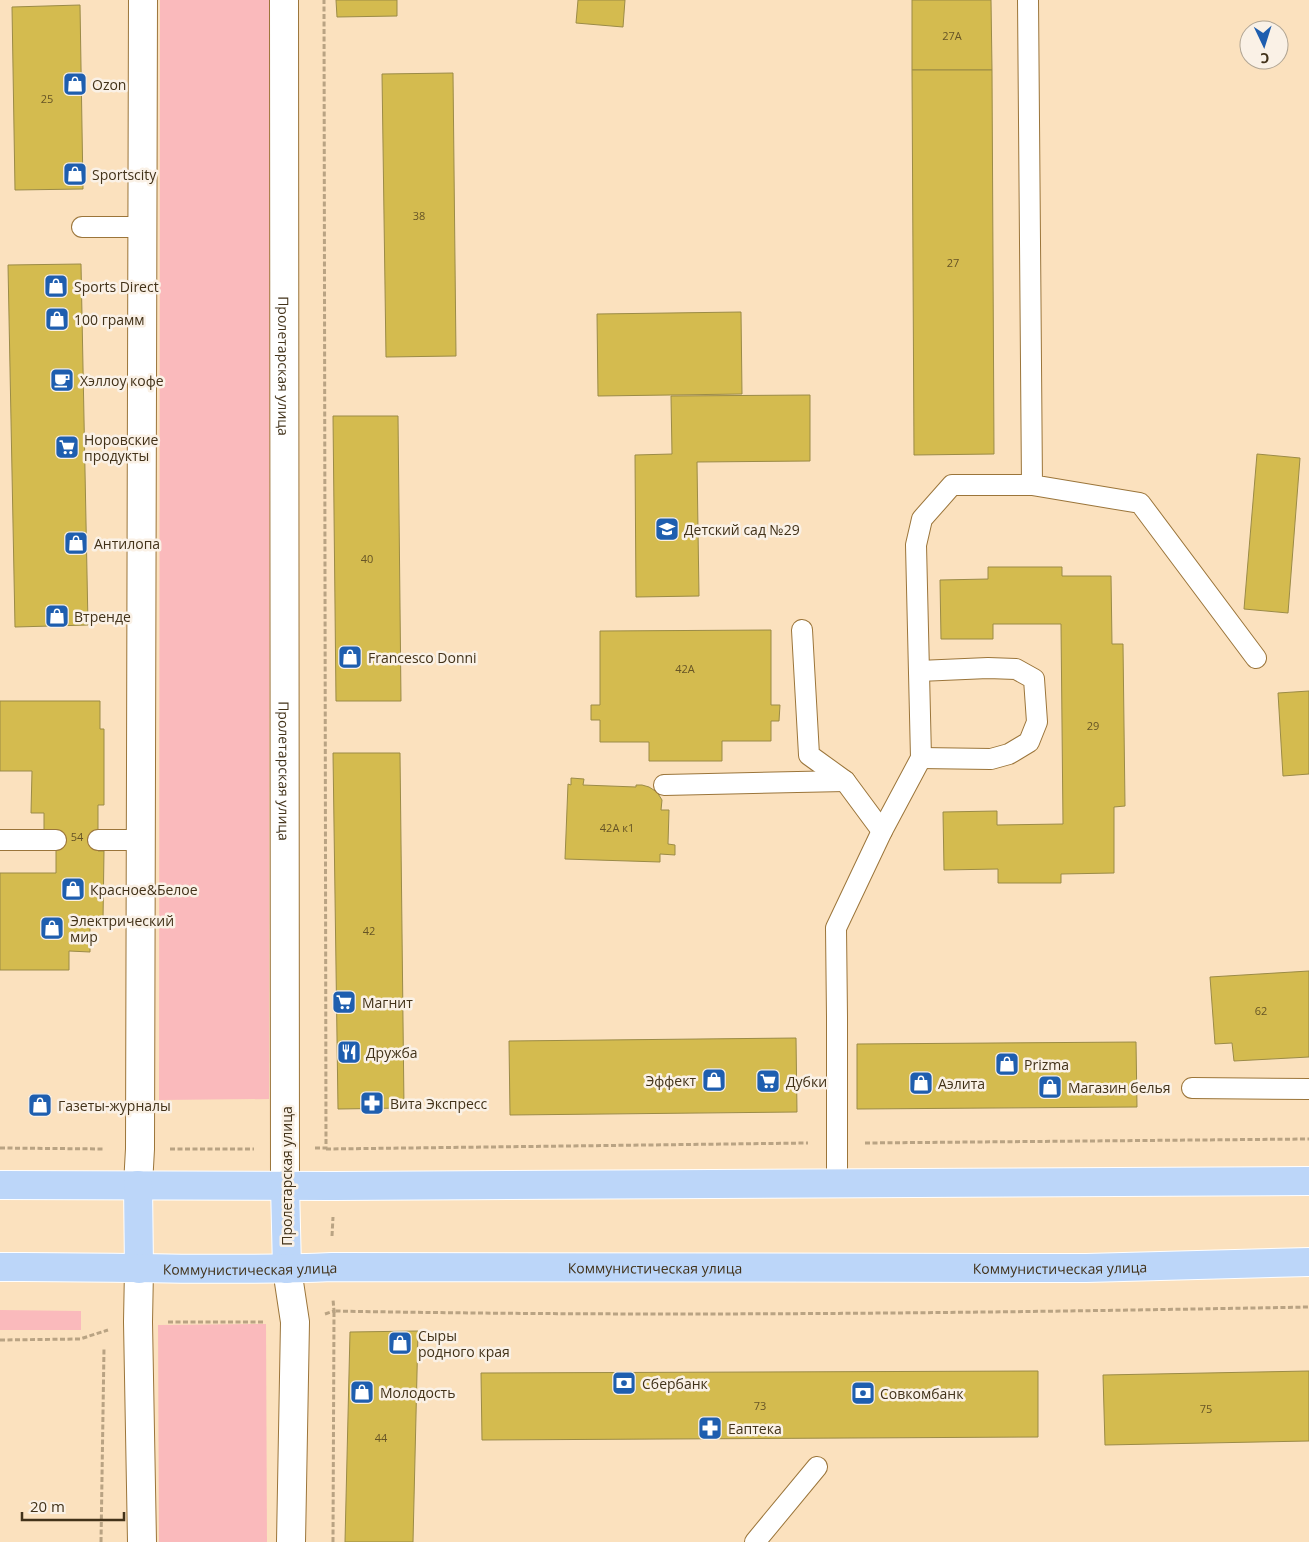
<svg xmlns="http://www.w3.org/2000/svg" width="1309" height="1542" font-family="'Open Sans',sans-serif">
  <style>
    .green { fill: #fababc }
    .building { fill: #d4bb4f; stroke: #9b8b47 }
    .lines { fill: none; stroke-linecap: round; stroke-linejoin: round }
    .lane-casing { stroke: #9b753a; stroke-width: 22 }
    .street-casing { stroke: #9b753a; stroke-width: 30 }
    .primary-casing { stroke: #fff; stroke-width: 30 }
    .path { stroke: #b9a383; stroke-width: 3; stroke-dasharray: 5 2.5; stroke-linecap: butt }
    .lane { stroke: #fff; stroke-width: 20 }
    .street { stroke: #fff; stroke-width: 28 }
    .primary { stroke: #bcd6f9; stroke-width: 28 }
    .labels { text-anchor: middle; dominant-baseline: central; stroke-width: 5; stroke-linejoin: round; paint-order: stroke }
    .number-label { font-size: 11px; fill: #665426 }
    .poi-label { font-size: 14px; fill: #423219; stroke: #faf1e6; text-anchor: start }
    .street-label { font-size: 14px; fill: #423219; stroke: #faf1e6 }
  </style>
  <rect width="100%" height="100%" fill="#fbe1be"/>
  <g class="green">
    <polygon points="160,0 270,0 269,1099 159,1100"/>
    <polygon points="0,1310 81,1311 81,1330 0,1330"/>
    <polygon points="266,1324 267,1542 159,1542 158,1325"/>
  </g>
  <g class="building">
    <polygon points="336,0 397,0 397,16 337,17"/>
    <polygon points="578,0 625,0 623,27 576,23"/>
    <polygon points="912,0 991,0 992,70 912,70"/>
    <polygon points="80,5 83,189 15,190 12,7"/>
    <polygon points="912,70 992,70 994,454 914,455"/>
    <polygon points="453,73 456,356 386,357 382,74"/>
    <polygon points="81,264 88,625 15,627 8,265"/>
    <polygon points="741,312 742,394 598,396 597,314"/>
    <polygon points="810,395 810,461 697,462 699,596 636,597 635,455 672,454 671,396"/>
    <polygon points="333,416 398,416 401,701 336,701"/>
    <polygon points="1257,454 1300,458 1288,613 1244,609"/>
    <polygon points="988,567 1062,567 1062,576 1111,576 1112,644 1123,644 1125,806 1114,807 1114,873 1061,874 1061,883 998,883 998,869 944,870 943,812 997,811 997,825 1063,824 1061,624 993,624 993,639 941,639 940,580 988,579"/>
    <polygon points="771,630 771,705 780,705 779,721 771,721 771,741 722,741 722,761 649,761 649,742 600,742 600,720 591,720 591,705 600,705 600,631"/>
    <polygon points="1309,691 1309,774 1283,776 1278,693"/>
    <polygon points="0,701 100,701 100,729 104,729 104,805 98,805 98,851 104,851 103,920 90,920 90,952 69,951 69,970 0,970 0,873 56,873 56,833 44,833 44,813 31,813 32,771 0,771"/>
    <polygon points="333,753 400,753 404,1108 338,1109"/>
    <polygon points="571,778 584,779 583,785 636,787 636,785 642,785 649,787 657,792 662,800 661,810 669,810 668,844 675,845 675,855 660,854 660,862 565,859 568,784 571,785"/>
    <polygon points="1309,971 1309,1057 1234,1061 1232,1043 1215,1044 1210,977"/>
    <polygon points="796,1038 797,1112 510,1115 509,1041"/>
    <polygon points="1136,1042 1137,1107 857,1109 857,1044"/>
    <polygon points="418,1331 413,1542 345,1542 350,1332"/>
    <polygon points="1038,1371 1038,1437 482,1440 481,1373"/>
    <polygon points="1309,1371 1309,1441 1105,1445 1103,1375"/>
  </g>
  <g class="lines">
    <g class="lane-casing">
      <g id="lane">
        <polyline points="1028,0 1032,485 1140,503 1256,658"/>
        <polyline points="82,227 143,227"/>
        <polyline points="802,630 809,755 845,781 882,831"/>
        <polyline points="919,671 988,668 1016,669 1034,679 1037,722 1029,742 1009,754 991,759 921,758"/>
        <polyline points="664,785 845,781"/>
        <polyline points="0,840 56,840"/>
        <polyline points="98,840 140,840"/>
        <polyline points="1192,1088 1309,1089"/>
        <polyline points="837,1183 837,1017 836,928 882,831 921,758 916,545 922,519 952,485 1032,485"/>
        <polyline points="755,1542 817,1467"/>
      </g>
    </g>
    <g class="street-casing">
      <g id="street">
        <path id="s1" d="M284 0 285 1185"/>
        <path d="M138 1185 140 1149C140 766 143 383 143 0"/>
        <polyline points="139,1269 138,1322 142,1542"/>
        <polyline points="287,1269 295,1322 291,1542"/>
      </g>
    </g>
    <g class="primary-casing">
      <g id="primary">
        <polyline points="0,1185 333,1186 1309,1181"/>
        <polyline points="138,1185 139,1269"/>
        <polyline points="285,1185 287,1269"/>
        <path id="s2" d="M0 1267C111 1266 221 1272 332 1267L1086 1268 1309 1262"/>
      </g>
    </g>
    <g class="path">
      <polyline points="865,1143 1309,1139"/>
      <polyline points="0,1148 105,1149"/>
      <polyline points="315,1148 326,1148 324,0"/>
      <polyline points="170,1149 254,1149"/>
      <polyline points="326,1149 808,1143"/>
      <polyline points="332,1236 333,1217"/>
      <polyline points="325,1314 334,1311 333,1299"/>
      <polyline points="168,1322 264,1322"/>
      <polyline points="0,1340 80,1339 108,1330"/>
      <polyline points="101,1542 104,1348"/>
      <path d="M333 1542 334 1311C659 1317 984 1313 1309 1307"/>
    </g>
    <use href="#lane" class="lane"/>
    <use href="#street" class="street"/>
    <use href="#primary" class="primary"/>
  </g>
  <defs>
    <g id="shop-square" transform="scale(1.25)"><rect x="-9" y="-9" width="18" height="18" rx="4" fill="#1e5eaf" stroke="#faf1e6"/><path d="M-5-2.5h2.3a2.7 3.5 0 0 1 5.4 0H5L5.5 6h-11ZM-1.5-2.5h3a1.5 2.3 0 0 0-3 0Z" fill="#fff"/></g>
    <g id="cafe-square" transform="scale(1.25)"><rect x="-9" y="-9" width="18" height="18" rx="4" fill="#1e5eaf" stroke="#faf1e6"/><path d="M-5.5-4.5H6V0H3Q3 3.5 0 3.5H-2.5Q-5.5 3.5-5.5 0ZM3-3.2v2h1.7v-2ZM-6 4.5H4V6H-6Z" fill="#fff"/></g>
    <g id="supermarket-square" transform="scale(1.25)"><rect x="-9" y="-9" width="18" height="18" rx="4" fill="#1e5eaf" stroke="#faf1e6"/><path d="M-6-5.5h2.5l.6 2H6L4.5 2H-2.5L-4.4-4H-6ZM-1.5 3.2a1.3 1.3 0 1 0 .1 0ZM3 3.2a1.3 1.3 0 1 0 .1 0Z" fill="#fff"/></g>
    <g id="school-square" transform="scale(1.25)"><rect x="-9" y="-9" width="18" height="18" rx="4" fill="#1e5eaf" stroke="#faf1e6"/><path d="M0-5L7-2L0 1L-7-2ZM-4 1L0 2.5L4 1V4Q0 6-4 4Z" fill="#fff"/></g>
    <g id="restaurant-square" transform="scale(1.25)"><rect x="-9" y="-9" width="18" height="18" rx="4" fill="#1e5eaf" stroke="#faf1e6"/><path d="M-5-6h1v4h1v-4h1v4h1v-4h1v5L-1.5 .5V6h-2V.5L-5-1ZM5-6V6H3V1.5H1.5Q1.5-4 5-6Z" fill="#fff"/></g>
    <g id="pharmacy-square" transform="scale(1.25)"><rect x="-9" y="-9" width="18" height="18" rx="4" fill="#1e5eaf" stroke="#faf1e6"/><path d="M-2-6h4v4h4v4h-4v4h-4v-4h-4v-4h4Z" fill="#fff"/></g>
    <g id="bank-square" transform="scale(1.25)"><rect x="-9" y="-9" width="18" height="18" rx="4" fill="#1e5eaf" stroke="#faf1e6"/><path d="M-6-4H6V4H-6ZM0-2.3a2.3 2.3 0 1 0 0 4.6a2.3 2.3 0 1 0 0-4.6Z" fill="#fff"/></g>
  </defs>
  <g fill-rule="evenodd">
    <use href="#shop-square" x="75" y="84"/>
    <use href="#shop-square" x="75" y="174"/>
    <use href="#shop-square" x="56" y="286"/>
    <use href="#shop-square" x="57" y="319"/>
    <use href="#cafe-square" x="62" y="380"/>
    <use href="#supermarket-square" x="67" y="447"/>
    <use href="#school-square" x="667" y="529"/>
    <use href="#shop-square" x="76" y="543"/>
    <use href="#shop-square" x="57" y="616"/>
    <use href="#shop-square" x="350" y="657"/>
    <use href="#shop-square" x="73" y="889"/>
    <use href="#shop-square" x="52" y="928"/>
    <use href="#supermarket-square" x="344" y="1002"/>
    <use href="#restaurant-square" x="349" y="1052"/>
    <use href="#shop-square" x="1007" y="1064"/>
    <use href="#shop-square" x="714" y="1080"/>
    <use href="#supermarket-square" x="768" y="1081"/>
    <use href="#shop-square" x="921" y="1083"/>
    <use href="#shop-square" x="1050" y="1087"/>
    <use href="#pharmacy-square" x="372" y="1103"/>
    <use href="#shop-square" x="40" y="1105"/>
    <use href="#shop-square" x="400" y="1343"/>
    <use href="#bank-square" x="624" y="1383"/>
    <use href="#shop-square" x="362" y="1392"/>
    <use href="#bank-square" x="863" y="1393"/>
    <use href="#pharmacy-square" x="710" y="1428"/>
  </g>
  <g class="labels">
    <g class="number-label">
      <text x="952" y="35">27А</text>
      <text x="47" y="98">25</text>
      <text x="419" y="215">38</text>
      <text x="953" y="262">27</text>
      <text x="367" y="558">40</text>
      <text x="685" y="668">42А</text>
      <text x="1093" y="725">29</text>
      <text x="617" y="827">42А к1</text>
      <text x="77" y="836">54</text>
      <text x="369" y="930">42</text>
      <text x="1261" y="1010">62</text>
      <text x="760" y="1405">73</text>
      <text x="1206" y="1408">75</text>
      <text x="381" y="1437">44</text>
    </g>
    <g class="poi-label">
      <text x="92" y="84">Ozon</text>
      <text x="92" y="174">Sportscity</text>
      <text x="74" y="286">Sports Direct</text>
      <text x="74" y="319">100 грамм</text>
      <text x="80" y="380">Хэллоу кофе</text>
      <text x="84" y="439">Норовские<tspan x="84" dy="16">продукты</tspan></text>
      <text x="684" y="529">Детский сад №29</text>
      <text x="94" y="543">Антилопа</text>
      <text x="74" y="616">Втренде</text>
      <text x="368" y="657">Francesco Donni</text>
      <text x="90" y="889">Красное&amp;Белое</text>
      <text x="70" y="920">Электрический<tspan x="70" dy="16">мир</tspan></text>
      <text x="362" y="1002">Магнит</text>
      <text x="366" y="1052">Дружба</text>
      <text x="1024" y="1064">Prizma</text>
      <text x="696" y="1080" text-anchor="end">Эффект</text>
      <text x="786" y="1081">Дубки</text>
      <text x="938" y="1083">Аэлита</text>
      <text x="1068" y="1087">Магазин белья</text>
      <text x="390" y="1103">Вита Экспресс</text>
      <text x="58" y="1105">Газеты-журналы</text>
      <text x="418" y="1335">Сыры<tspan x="418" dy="16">родного края</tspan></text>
      <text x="642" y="1383">Сбербанк</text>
      <text x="380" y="1392">Молодость</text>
      <text x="880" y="1393">Совкомбанк</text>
      <text x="728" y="1428">Еаптека</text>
    </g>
    <g class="street-label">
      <text stroke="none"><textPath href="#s1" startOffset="366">Пролетарская улица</textPath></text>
      <text stroke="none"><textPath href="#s1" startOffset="771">Пролетарская улица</textPath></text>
      <text transform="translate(286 1176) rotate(-90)">Пролетарская улица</text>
      <text stroke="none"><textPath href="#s2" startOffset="655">Коммунистическая улица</textPath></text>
      <text stroke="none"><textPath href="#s2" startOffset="1060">Коммунистическая улица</textPath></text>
      <text stroke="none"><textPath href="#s2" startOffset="250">Коммунистическая улица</textPath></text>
    </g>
  </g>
  <g transform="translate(1264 45) rotate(176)"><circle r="24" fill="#faf1e6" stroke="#b0a594"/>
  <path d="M0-4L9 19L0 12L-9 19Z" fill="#1e5eaf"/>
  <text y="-8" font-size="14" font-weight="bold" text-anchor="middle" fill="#423219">С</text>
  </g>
  <path d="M22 1512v8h102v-8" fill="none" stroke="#423219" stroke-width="2.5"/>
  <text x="30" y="1512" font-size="15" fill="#423219" stroke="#faf1e6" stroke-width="4" paint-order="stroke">20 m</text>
</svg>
